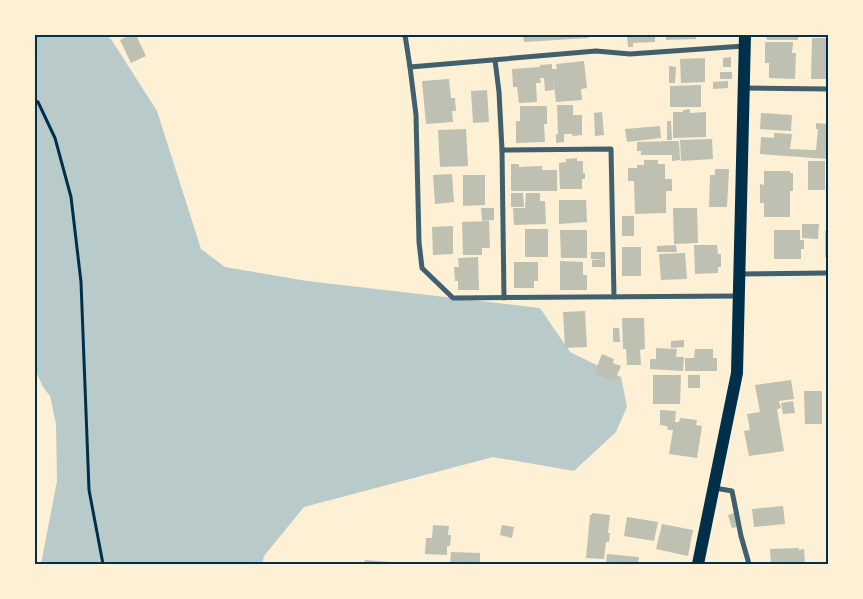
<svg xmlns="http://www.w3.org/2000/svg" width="863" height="599" font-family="'Open Sans',sans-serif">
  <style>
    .green { fill: #b9caca }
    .building { fill: #bec0b2 }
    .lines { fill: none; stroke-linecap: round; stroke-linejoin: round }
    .path { stroke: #003049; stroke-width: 3 }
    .minor { stroke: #3f606c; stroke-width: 5 }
    .primary { stroke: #003049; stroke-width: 12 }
    .neatline { fill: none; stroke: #003049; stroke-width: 2 }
  </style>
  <rect width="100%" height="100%" fill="#fdf0d5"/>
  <polygon class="green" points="35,35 105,35 111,39 157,111 201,249 225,267 307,281 540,308 570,352 621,377 627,407 616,432 574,471 493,457 304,507 264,556 262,564 41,564 57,481 56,424 50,396 43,387 35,369"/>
  <g class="building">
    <polygon points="130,35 136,35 146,56 131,63 120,40"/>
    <polygon points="523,35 588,35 589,38 524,42"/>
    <polygon points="627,35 655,35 655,42 633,43 633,47 628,47"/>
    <polygon points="666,35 696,35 696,39 666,40"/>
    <polygon points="766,35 798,35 798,40 767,40"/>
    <polygon points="812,38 828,38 828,79 811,79"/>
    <polygon points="765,42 793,42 792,53 796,53 795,79 769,78 769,63 765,63"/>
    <polygon points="731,57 731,67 723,67 723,58"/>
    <polygon points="705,58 705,82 681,83 680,59"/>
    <polygon points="584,61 587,88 581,89 582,100 556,102 553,77 554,90 545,91 544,78 540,78 541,83 536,83 537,102 519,103 517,87 513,87 512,69 540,67 540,65 552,64 552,69 557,69 556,64"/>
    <polygon points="669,66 676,67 675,83 669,83"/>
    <rect x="720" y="72" width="12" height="7"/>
    <polygon points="449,79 451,98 455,98 456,111 452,111 453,122 426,124 422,81"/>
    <polygon points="728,81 728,88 713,89 713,82"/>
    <polygon points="701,85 701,107 670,107 670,86"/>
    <polygon points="487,90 489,122 473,123 471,91"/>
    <polygon points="557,105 573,105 573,115 582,115 582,135 572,136 573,134 564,134 564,142 556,143 556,134 558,134"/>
    <polygon points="520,106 547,106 547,124 544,124 545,142 516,143 516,121 520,121"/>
    <polygon points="690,109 690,113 706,112 706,137 673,138 673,112 683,112 683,110"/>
    <polygon points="602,112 604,135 595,136 594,113"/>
    <polygon points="761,113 792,115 791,131 760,129"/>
    <polygon points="667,121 671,121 672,140 667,140"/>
    <polygon points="816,123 828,124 828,159 760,154 761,137 774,138 774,133 792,134 790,149 816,150 818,129 816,129"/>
    <polygon points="660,126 661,138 627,142 625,129"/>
    <polygon points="466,129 468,166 440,167 438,130"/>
    <polygon points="712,139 713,159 681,161 680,140"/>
    <polygon points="672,141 679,141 680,160 672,161 672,155 641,155 641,151 637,151 637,142"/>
    <polygon points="577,158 577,161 583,161 583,173 585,173 585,179 582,179 582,189 560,189 559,163 566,162 566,159"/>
    <polygon points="644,160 658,160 658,164 665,164 665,179 672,179 672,191 666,191 666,213 635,214 634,181 628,181 628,168 637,168 637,165 644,165"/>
    <rect x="808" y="161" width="17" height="29"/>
    <polygon points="511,164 519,164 519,167 542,166 542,170 557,170 557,191 511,191"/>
    <polygon points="715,169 729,169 727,207 709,207 710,175 715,175"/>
    <polygon points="764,171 790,171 790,173 793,173 793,191 790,191 790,217 764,217 764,203 760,203 760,184 764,185"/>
    <polygon points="452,174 454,202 435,204 433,175"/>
    <polygon points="463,175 485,175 485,205 463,206"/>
    <polygon points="511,193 523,193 524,207 511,207"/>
    <polygon points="526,193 540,193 540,201 545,201 546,224 514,225 513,208 525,208"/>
    <polygon points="559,200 586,200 587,222 559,224"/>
    <polygon points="481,208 494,208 494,220 482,221"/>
    <polygon points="673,208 697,208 698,243 674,244"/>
    <rect x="622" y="216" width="12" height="20"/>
    <polygon points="489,221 490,248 482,248 482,255 463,255 462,222"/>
    <polygon points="802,224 819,224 818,239 802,238"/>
    <polygon points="453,226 453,254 433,255 432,227"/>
    <rect x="525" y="229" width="23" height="28"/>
    <polygon points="560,230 587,230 587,258 561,258"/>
    <polygon points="774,230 800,230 800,240 804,240 804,249 801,249 801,259 774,259"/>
    <rect x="825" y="231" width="3" height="26"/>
    <polygon points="676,245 677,252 657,252 657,246"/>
    <polygon points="694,245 717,245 718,254 721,254 721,267 718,267 718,273 695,274"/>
    <rect x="622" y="247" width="19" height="29"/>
    <rect x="591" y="252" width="14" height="7"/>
    <polygon points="685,253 687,279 661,280 659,254"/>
    <polygon points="478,257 479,290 458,290 458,281 455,281 454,267 459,267 458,258"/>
    <polygon points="605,259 605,267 592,267 592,260"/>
    <polygon points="560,261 583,262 583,275 587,275 587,290 560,290"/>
    <polygon points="514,262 538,262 538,281 534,281 534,288 514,288"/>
    <polygon points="585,311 587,347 565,348 563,312"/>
    <polygon points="622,318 644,318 645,349 640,350 641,365 627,365 626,349 623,349"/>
    <polygon points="613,328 619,328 620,342 613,342"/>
    <polygon points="684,340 684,347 671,348 671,341"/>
    <polygon points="656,348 677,349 676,357 684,357 683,371 650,369 650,359 656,359"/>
    <polygon points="695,349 713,349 713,358 717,358 717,371 685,371 685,358 694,358"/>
    <polygon points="602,354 614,359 613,363 621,366 614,382 594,374"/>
    <polygon points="653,375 681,375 680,404 653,404"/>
    <rect x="688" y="375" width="12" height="13"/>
    <polygon points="791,380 794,399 779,401 781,408 777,409 784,451 749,456 744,431 750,430 747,414 760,412 755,385"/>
    <polygon points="804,391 822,391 822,424 805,424"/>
    <polygon points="793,401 795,413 783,414 781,403"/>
    <polygon points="660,410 676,411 675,422 679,422 680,418 697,420 696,425 702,426 697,458 669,454 673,430 668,430 667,426 660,425"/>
    <polygon points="783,506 785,524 754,527 752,509"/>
    <polygon points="592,513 610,515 608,533 610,533 609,542 606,542 604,559 586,558 590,515 592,515"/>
    <polygon points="734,513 737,527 732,528 728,515"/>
    <polygon points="627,517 658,522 654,541 624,536"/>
    <polygon points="662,524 693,530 688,556 656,549"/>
    <polygon points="433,525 449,526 448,535 451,535 450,546 447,546 447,555 425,554 426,538 432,538"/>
    <polygon points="502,525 514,527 512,538 500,535"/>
    <polygon points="799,548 799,550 804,549 805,564 771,564 770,549"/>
    <polygon points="451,552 480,553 480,564 450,564"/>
    <polygon points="607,554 639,557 638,564 606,564"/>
    <polygon points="365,560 390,562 390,564 364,564"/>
  </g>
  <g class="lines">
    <polyline class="path" points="35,101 38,102 55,138 71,197 81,282 89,490 103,564"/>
    <g class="minor">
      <polyline points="405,35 410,67 596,51 630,54 744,46"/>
      <polyline points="495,60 499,92 502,150 611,149 614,297"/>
      <polyline points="410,67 416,115 419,242 422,268 453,298 738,296"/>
      <polyline points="745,88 828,89"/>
      <polyline points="502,150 504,298"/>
      <polyline points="739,274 828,273"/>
      <polyline points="715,488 732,491 741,536 749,564"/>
    </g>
    <polyline class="primary" points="698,564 737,373 745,35"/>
  </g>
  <rect width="863" height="599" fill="none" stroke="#fdf0d5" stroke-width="72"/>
  <rect x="36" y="36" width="791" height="527" class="neatline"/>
</svg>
